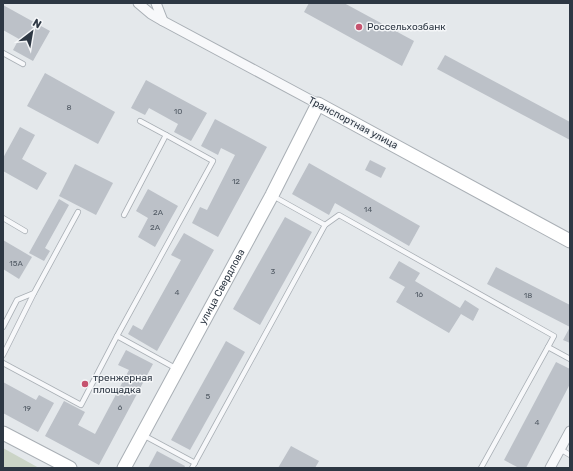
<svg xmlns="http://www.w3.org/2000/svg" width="573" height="471" font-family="Rubik,sans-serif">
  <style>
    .green { fill: #cbd4c6 }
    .building { fill: #bcc1c8 }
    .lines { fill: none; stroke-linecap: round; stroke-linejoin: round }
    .lane-casing { stroke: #a9afb5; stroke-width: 6 }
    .street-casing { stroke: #a9afb5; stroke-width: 11 }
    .secondary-casing { stroke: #a9afb5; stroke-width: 15 }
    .lane { stroke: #f7f8fa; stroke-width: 4.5 }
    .street { stroke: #f7f8fa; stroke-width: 9 }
    .secondary { stroke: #fff; stroke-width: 13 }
    .poi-dot { fill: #c6536f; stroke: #f4f6f8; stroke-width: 1.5 }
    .labels { text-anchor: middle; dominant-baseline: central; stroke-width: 3; stroke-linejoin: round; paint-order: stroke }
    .number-label { font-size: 8px; fill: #515a64 }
    .poi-label { font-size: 10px; fill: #2d3743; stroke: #f4f6f8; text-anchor: start }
    .street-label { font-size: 10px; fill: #2d3743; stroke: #f4f6f8 }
  </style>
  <rect width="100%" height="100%" fill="#e4e8eb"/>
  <polygon class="green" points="3,448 39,468 3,468"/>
  <g class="building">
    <polygon points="309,3 344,3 414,41 402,66 304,12"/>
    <polygon points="3,5 50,31 33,61 13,50 19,39 3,30"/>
    <polygon points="445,55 570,122 570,140 437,69"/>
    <polygon points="45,73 115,112 98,144 27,106"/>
    <polygon points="146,80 207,113 191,141 174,132 178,124 149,108 145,115 131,108"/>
    <polygon points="215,119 267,147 218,237 192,223 200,207 207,210 235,155 221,148 218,155 201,146"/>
    <polygon points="20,127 35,135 22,159 47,173 37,190 3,171 3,158"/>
    <polygon points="370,160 386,168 381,178 365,170"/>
    <polygon points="309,163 420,226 409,246 335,203 329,215 292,194"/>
    <polygon points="75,164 113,183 96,215 59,196"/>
    <polygon points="148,189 178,206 155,247 138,237 148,218 136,211"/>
    <polygon points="59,199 69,205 45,248 50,251 44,261 29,253"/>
    <polygon points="285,217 312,232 260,325 233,309"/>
    <polygon points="184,233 214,250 157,351 128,334 133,325 142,330 181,260 171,255"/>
    <polygon points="3,240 32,257 19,279 3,269"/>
    <polygon points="399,261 420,273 415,281 460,308 465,300 479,309 473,321 461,314 449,333 396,302 405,287 389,278"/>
    <polygon points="496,267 570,305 570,343 563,340 570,327 487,284"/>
    <polygon points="226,341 245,352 190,450 171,440"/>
    <polygon points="126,350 153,364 99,465 45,436 64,401 85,412 78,425 95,434 129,370 118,365"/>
    <polygon points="556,362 570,369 570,384 526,468 519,468 504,460"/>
    <polygon points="3,382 36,400 39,395 54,403 38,432 3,413"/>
    <polygon points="291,446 319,461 315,468 278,468"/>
    <polygon points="157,451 185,466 184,468 148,468"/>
  </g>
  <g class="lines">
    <g class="lane-casing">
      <g id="lane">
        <polyline points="3,53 23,64"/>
        <polyline points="166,135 213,161 117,336 177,369"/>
        <polyline points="273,196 325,225"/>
        <polyline points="124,215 166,135 140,121"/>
        <polyline points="3,218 25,231"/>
        <polyline points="3,327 17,300 34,293 78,212"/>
        <polyline points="3,355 34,293"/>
        <polyline points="3,363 81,405 117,336"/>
        <polyline points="143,435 195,463"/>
        <polyline points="560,449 570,455"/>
        <polyline points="192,468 325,225 339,215 554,336 548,347 570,359"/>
        <polyline points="481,468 548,347"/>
      </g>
    </g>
    <g class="street-casing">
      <g id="street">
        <polyline points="138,3 151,14 163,21 318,104"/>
        <polyline points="156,3 163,21"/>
        <polyline points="550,468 570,431"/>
      </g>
    </g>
    <g class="secondary-casing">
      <g id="secondary">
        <polyline points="3,433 70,468"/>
        <path id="s1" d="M124 468 272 195 318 104 570 241"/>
      </g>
    </g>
    <use href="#lane" class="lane"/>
    <use href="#street" class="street"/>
    <use href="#secondary" class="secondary"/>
  </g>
  <g class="poi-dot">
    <circle cx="359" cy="27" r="4"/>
    <circle cx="85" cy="384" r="4"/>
  </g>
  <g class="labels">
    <g class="number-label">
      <text x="69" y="107">8</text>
      <text x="178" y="111">10</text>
      <text x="236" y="181">12</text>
      <text x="368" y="209">14</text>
      <text x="158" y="212">2А</text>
      <text x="155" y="227">2А</text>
      <text x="16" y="263">15А</text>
      <text x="273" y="271">3</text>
      <text x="177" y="292">4</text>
      <text x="419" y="294">16</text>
      <text x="528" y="295">18</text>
      <text x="208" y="396">5</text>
      <text x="120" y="407">6</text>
      <text x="27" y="408">19</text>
      <text x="537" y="422">4</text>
    </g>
    <g class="poi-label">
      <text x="367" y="27">Россельхозбанк</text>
      <text x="93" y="378">тренжерная<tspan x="93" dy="12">площадка</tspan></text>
    </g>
    <g class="street-label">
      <text transform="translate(353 123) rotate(28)">Транспортная улица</text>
      <text stroke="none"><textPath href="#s1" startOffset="206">улица Свердлова</textPath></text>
    </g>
  </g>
  <rect width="573" height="471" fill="none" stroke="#2d3743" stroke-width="8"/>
  <g transform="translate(32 32) rotate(31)" stroke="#f4f6f8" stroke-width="3" paint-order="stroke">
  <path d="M0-3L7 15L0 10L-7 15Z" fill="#2d3743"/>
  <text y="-6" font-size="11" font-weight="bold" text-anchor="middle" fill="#2d3743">N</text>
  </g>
</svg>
